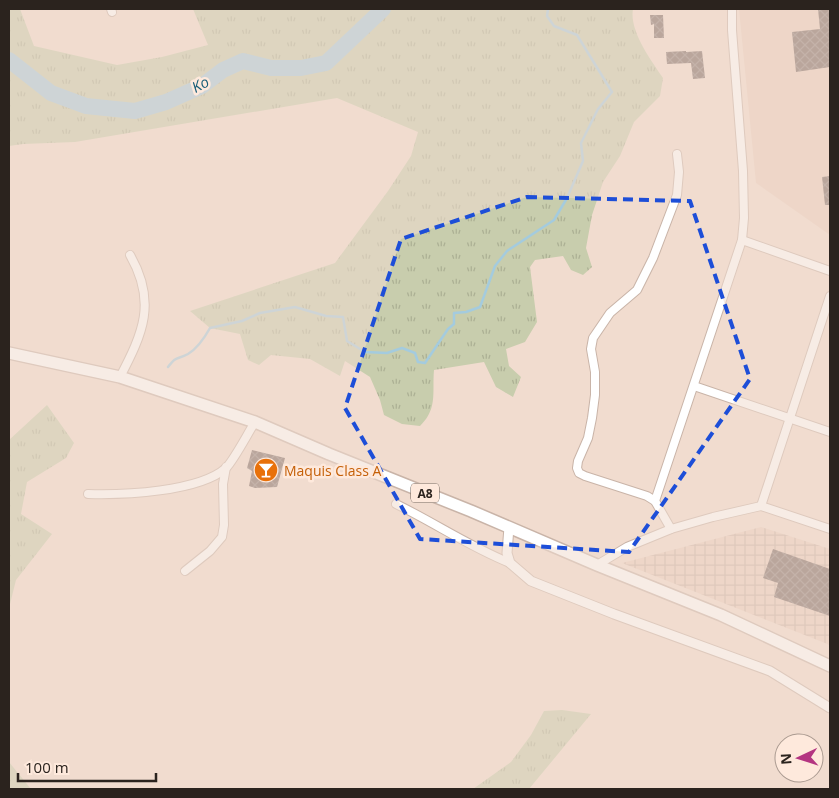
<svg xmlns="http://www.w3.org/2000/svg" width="839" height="798" font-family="'Open Sans',sans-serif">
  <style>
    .industrial { fill: url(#industrial-grid) }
    .built { fill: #ebcfbf }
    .grass { fill: url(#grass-tufts) }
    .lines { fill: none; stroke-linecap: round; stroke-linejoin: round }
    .stream { stroke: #a4cbde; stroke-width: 2.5 }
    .river { stroke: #a4cbde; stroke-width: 16 }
    .building { fill: url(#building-cross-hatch) }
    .minor-casing { stroke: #c9b4a8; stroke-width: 10 }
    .tertiary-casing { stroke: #c9b4a8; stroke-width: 11 }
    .primary-casing { stroke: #c9b4a8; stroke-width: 14 }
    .minor { stroke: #fff; stroke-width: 8 }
    .tertiary { stroke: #fff; stroke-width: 9 }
    .primary { stroke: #fff; stroke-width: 11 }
    .marked { fill: none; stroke: #1d4ed8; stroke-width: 4; stroke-dasharray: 10 6; stroke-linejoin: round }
    .labels { text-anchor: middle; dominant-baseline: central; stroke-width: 5; stroke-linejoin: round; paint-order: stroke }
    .shield { fill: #fee9dc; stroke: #6a5e57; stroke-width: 1 }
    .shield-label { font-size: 12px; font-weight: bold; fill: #2b231e }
    .food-label { font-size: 14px; fill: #c56008; stroke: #fee9dc; text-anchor: start }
    .water-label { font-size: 15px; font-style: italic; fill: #195e79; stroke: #fee9dc }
  </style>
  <defs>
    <pattern id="industrial-grid" width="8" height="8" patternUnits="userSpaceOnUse" patternTransform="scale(1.25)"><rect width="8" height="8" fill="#ebcfbf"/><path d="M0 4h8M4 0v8" fill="none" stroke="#cab1a4"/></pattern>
    <pattern id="grass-tufts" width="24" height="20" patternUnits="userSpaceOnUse" patternTransform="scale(1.25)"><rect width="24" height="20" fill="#c8cdad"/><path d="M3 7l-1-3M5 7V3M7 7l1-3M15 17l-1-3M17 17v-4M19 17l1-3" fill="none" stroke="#acb094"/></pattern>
    <pattern id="building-cross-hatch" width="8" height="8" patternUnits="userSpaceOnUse" patternTransform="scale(1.25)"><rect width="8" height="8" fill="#79645e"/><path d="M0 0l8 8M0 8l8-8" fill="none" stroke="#8e7f7a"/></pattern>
  </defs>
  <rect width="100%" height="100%" fill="#f1dccf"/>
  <polygon class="industrial" points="761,527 830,549 830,645 622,563"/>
  <polygon class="built" points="739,9 830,9 830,235 756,183"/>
  <g class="grass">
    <path d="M9 9H20L34 46 117 65 162 57 208 45 193 9H633C629 31 651 60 663 78L660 96 634 122 620 156 603 182 592 215 586 248 592 267 583 275 571 270 563 256 535 260 530 267 537 322 525 342 506 349 509 366 521 377 513 397 496 387 484 362 434 370C432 393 438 408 420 426L402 424 384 415 380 400 370 377 345 361 340 376 310 359 271 355 259 365 248 360 240 334 210 328 190 311 335 263 388 191 411 156 418 132 337 98 75 142 23 144 9 146Z"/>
    <polygon points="47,405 74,443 66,458 27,482 21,514 52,534 16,580 9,608 9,440"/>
    <polygon points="562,710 591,714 529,789 473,789 511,762 531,735 544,711"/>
    <polygon points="9,762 31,789 9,789"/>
  </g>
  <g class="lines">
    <path class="stream" d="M168 367C177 355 177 360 188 354 198 348 205 337 210 328L242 321 260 313 295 307 326 316 343 317 347 341 365 352 387 353 402 348 415 353 418 362 425 363 448 329 454 324V313L466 312 480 307 495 266 507 251 554 220 567 198 583 161 581 143 598 109 612 92 577 35 554 26 547 16 548 9"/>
    <polyline class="river" points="9,60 51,93 86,106 135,111 166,102 202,86 223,70 243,61 271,68 301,68 326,63 383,9"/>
  </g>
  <g class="building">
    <polygon points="818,9 830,9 830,67 796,72 792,32 820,29"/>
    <polygon points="650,15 663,15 664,38 654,38 654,24 651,25"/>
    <polygon points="686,51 686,52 702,51 705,78 693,79 691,63 667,64 666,52"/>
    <polygon points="830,176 830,205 825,205 822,177"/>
    <polygon points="252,450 285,458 277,487 255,488 249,486 252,471 247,468"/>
    <polygon points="773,549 830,569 830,616 774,597 778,583 763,578"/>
  </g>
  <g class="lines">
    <g class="minor-casing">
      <g id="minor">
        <polyline points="111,9 112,12"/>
        <polyline points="742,240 830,271"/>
        <path d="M120 377C143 333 157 302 130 255"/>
        <polyline points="694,386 830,432"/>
        <path d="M88 494C123 495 199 492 226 468 234 460 248 433 255 422"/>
        <polyline points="655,501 647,496 585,476 579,473 577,468 578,461 588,438 592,418 595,395 595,372 591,349 593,338 610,313 637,290 653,258 677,195 679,172 677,154"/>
        <path d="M396 504C435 523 470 547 510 563"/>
        <polyline points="761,506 830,296"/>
        <polyline points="671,529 655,501 742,240 744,218 743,171 732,30 732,9"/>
        <polyline points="597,565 627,547 671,529 713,517 761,506 830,529"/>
        <polyline points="185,571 210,551 222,537 224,525 223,484 226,467"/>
      </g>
    </g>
    <g class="tertiary-casing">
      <polyline id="tertiary" points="509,527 507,553 510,563 531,581 614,614 770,671 830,708"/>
    </g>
    <g class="primary-casing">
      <polyline id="primary" points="9,353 120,377 255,422 329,454 471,511 597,565 721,615 830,666"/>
    </g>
    <use href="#minor" class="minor"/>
    <use href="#tertiary" class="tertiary"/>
    <use href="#primary" class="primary"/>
  </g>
  <path d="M0 0H839V798H0ZM527 197 690 201 750 379 629 552 420 539 345 408 401 239Z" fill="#f1dccf" fill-opacity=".55" fill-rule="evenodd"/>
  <path class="marked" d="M527 197 690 201 750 379 629 552 420 539 345 408 401 239Z"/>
  <defs>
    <g id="bar-disc" transform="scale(1.25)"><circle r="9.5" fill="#e8710a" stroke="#fee9dc"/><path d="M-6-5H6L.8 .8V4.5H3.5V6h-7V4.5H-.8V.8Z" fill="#fff"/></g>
  </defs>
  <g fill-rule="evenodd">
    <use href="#bar-disc" x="266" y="470"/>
  </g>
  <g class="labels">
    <rect class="shield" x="411" y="483.5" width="28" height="19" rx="4"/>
    <g class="shield-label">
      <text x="425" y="493">A8</text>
    </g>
    <g class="food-label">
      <text x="284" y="470">Maquis Class A</text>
    </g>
    <g class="water-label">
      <text transform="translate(200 84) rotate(-29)">Ko</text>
    </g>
  </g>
  <rect width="839" height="798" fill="none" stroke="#2b231e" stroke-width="20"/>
  <g transform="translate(799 758) rotate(266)"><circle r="24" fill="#fee9dc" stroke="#aa9a90"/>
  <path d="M0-4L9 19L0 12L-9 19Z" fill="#b43581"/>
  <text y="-8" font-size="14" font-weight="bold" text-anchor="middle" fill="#2b231e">N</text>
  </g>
  <path d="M18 773v8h138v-8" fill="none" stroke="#2b231e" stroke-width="2.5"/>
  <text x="25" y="773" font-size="15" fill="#2b231e" stroke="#fee9dc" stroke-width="4" paint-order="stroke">100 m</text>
</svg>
